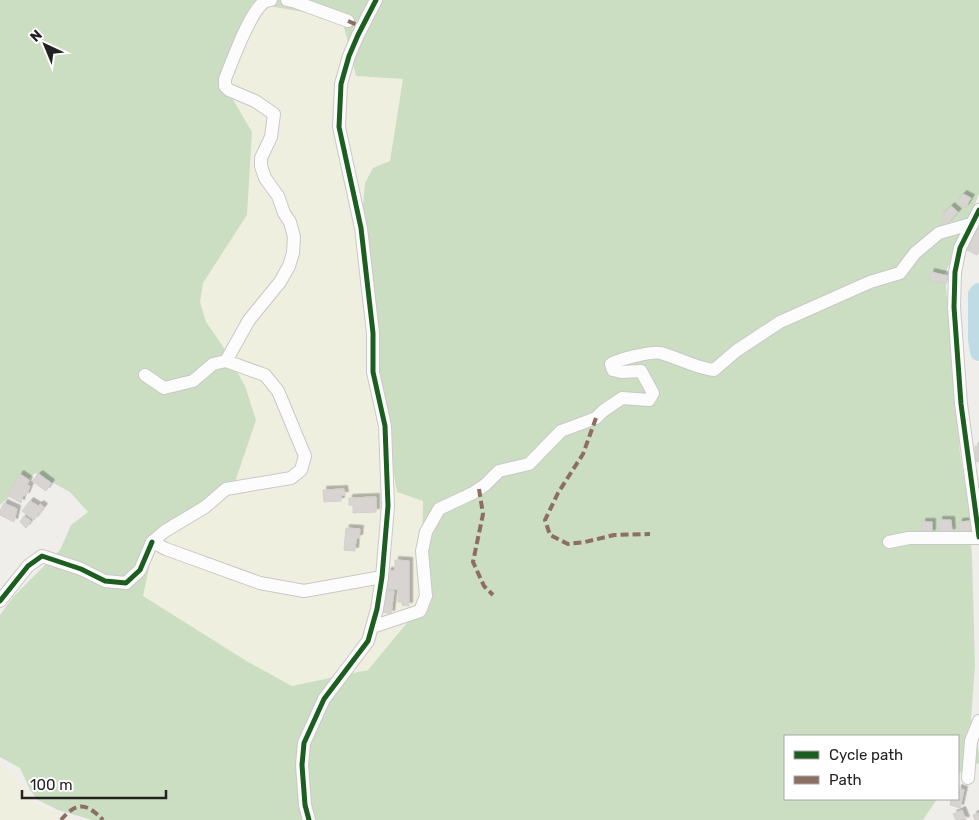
<svg xmlns="http://www.w3.org/2000/svg" width="979" height="820" font-family="Rubik,sans-serif">
  <style>
    .farmland { fill: #efefdf }
    .forest { fill: #cbdec1; fill-rule: evenodd }
    .lines { fill: none; stroke-linecap: round; stroke-linejoin: round }
    .river { stroke: #bfdbe3; stroke-width: 18 }
    .building { fill: #d7d4d2; stroke: #d3d0cc; filter: url(#shadow) }
    .minor-casing { stroke: #c9c8c7; stroke-width: 14 }
    .minor { stroke: #fdfcfc; stroke-width: 12 }
    .quiet { stroke: #8d6e63; stroke-width: 4; stroke-dasharray: 8 4; stroke-linecap: butt }
    .cycleway-casing { stroke: #fff; stroke-width: 8 }
    .cycleway { stroke: #1b5e20; stroke-width: 5 }
  </style>
  <defs>
    <filter id="shadow"><feDropShadow dx="3.5" dy="-3.5" stdDeviation="0" flood-color="#0004"/></filter>
  </defs>
  <rect width="100%" height="100%" fill="#f0eeeb"/>
  <g class="farmland">
    <polygon points="252,3 342,19 404,78 389,162 373,168 423,501 421,607 368,670 292,686 248,662 142,596 155,539 245,386 224,348 206,322 200,302 203,283 247,215 225,86"/>
    <polygon points="0,766 11,772 37,805 61,814 55,820 0,820"/>
  </g>
  <path class="forest" d="M0 0H979V194L945 274 960 454 969 508 972 557 975 665 971 719 979 751V763L958 774V736H785V799H937L923 820H92L58 810 38 800 30 790 20 768 0 757V615L13 597 60 550 71 525 88 512 70 492 35 473 0 505ZM252 3 342 19 356 76 403 79 390 161 373 168 365 183 361 228 383 410 397 492 423 501 421 606 368 670 292 686 248 662 143 596 155 539 233 488 256 420 245 386 224 348 206 322 200 302 203 283 247 215 252 132 225 86Z"/>
  <g class="lines">
    <polyline class="river" points="979,292 977,294 977,339 979,352"/>
  </g>
  <g class="building">
    <polygon points="963,194 971,198 965,208 956,202"/>
    <polygon points="951,206 958,212 947,224 940,217"/>
    <polygon points="977,229 979,230 979,252 977,255 967,250"/>
    <polygon points="931,272 948,276 946,284 929,280"/>
    <polygon points="975,446 979,446 979,461 976,462"/>
    <polygon points="20,474 29,480 27,485 30,486 26,496 23,495 21,503 7,495"/>
    <polygon points="39,474 51,483 46,491 32,481"/>
    <polygon points="344,489 345,495 341,495 341,501 324,502 323,490"/>
    <polygon points="376,497 376,512 353,513 353,505 349,505 349,498"/>
    <polygon points="30,501 38,506 40,504 44,507 34,520 22,511"/>
    <polygon points="4,503 17,509 14,522 0,515 0,511"/>
    <polygon points="24,516 31,521 26,528 20,522"/>
    <polygon points="939,520 951,520 952,532 940,533"/>
    <polygon points="971,521 971,534 959,534 959,522"/>
    <polygon points="922,522 932,522 932,533 923,534"/>
    <polygon points="346,528 360,529 359,538 356,538 355,551 344,550"/>
    <polygon points="395,560 409,561 409,606 402,605 402,602 398,602 398,589 385,589 388,571 395,571"/>
    <polygon points="384,591 394,591 391,614 382,612"/>
    <polygon points="958,788 964,790 960,808 950,805 951,799 958,799"/>
    <polygon points="962,810 966,820 956,820 953,814"/>
    <polygon points="979,813 979,820 975,820 973,815"/>
  </g>
  <g class="lines">
    <g class="minor-casing">
      <g id="minor">
        <polyline points="287,0 296,2 348,21"/>
        <polyline points="979,210 960,248 955,272 954,307 961,404 979,537"/>
        <path d="M226 361 249 320 280 282 289 266 293 253 294 237 290 222 284 213 278 196 265 178 261 166V158L271 137 274 114 255 101 229 90 225 86V79C232 62 249 13 264 2 265 1 270 0 271 0"/>
        <polyline points="145,375 164,388 193,381 213,364 226,361 265,375 278,391 305,456 301,470 291,478 226,489 205,507 165,531 152,542 166,549 260,583 304,591 382,577"/>
        <polyline points="889,542 909,538 979,538"/>
        <polyline points="0,601 28,566 42,556 81,569 105,581 126,583 140,570 152,542"/>
        <path d="M372 627 420 611 426 596 422 551 426 532 439 509 473 493 485 485 499 471 529 464 561 431 596 418 603 411 622 398 649 400 653 393 641 371 621 372 613 370 611 364C619 359 652 351 661 353 679 358 695 368 714 370L736 351 780 322 870 282 900 273 915 253 939 233 971 224"/>
        <polyline points="968,778 971,741 979,721"/>
        <polyline points="309,820 305,805 302,765 304,743 324,699 368,641 377,609 382,577 388,506 385,426 373,372 373,333 361,228 339,127 341,84 349,56 358,35 376,0"/>
      </g>
    </g>
    <use href="#minor" class="minor"/>
    <g class="quiet">
      <polyline points="348,21 362,27"/>
      <polyline points="596,418 583,454 558,493 545,520 550,535 568,544 585,542 614,535 650,534"/>
      <polyline points="479,489 483,514 473,562 484,586 493,595"/>
      <path d="M61 820C76 802 86 802 103 820"/>
    </g>
    <g class="cycleway-casing">
      <g id="cycleway">
        <polyline points="979,210 960,248 955,272 954,307 961,404 979,537"/>
        <polyline points="0,601 28,566 42,556 81,569 105,581 126,583 140,570 152,542"/>
        <polyline points="309,820 305,805 302,765 304,743 324,699 368,641 377,609 382,577 388,506 385,426 373,372 373,333 361,228 339,127 341,84 349,56 358,35 376,0"/>
      </g>
    </g>
    <use href="#cycleway" class="cycleway"/>
  </g>
  <rect x="784" y="735" width="175" height="65" fill="#ffffff" stroke="#a7a7a7"/>
  <rect x="794" y="751" width="25" height="8" fill="#1b5e20" stroke="#a7a7a7"/>
  <text x="829" y="760" font-size="15" fill="#222222">Cycle path</text>
  <rect x="794" y="776" width="25" height="8" fill="#8d6e63" stroke="#a7a7a7"/>
  <text x="829" y="785" font-size="15" fill="#222222">Path</text>
  <g transform="translate(45 45) rotate(316)" stroke="#ffffff" stroke-width="4" paint-order="stroke">
  <path d="M0-4L9 19L0 12L-9 19Z" fill="#222222"/>
  <text y="-8" font-size="14" font-weight="bold" text-anchor="middle" fill="#222222">N</text>
  </g>
  <path d="M22 790v8h144v-8" fill="none" stroke="#222222" stroke-width="2.5"/>
  <text x="30" y="790" font-size="15" fill="#222222" stroke="#ffffff" stroke-width="4" paint-order="stroke">100 m</text>
</svg>
